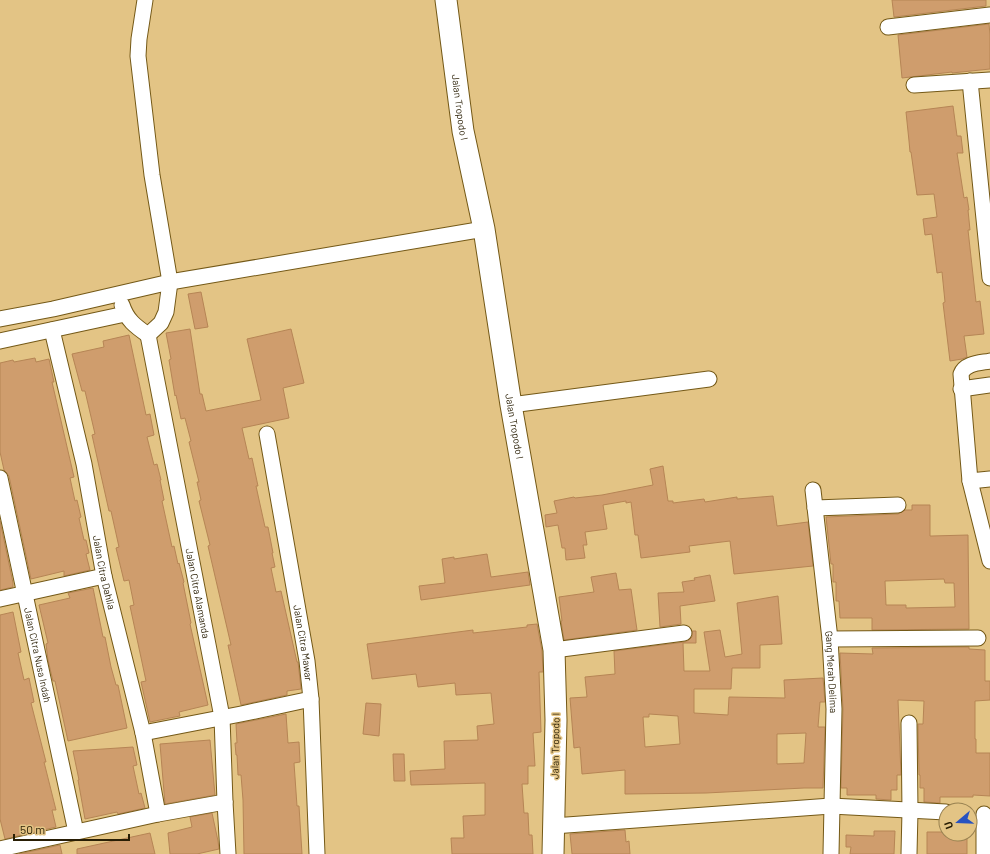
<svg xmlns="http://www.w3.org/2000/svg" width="990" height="854" font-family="Barlow,sans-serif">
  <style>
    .building { fill: #cf9d6d; stroke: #b68555; fill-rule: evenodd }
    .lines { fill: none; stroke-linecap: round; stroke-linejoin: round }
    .street-casing { stroke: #745917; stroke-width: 17 }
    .secondary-casing { stroke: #745917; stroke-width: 23 }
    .street { stroke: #fff; stroke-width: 15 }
    .secondary { stroke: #fff; stroke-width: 21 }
    .labels { text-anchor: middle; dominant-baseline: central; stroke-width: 3; stroke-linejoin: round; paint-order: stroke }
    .street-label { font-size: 10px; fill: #291e04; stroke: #e3c485 }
  </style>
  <rect width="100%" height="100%" fill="#e3c485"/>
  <g class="building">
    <polygon points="892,0 986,0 986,6 894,17"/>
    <polygon points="989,24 990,35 990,69 952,73 952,72 902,78 898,35"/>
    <polygon points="953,106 957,136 961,136 963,153 957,153 964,198 967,197 969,210 968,210 970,230 968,230 976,302 980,301 984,334 964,336 967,357 962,359 950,361 943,303 945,302 942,272 937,273 932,234 925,235 923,219 937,217 934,194 917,195 911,152 910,152 909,141 906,112"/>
    <polygon points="201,292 208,327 195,329 188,294"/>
    <polygon points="190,329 200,394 202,394 206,411 261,400 247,339 291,329 304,383 283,388 289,418 242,428 249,459 252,458 258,486 256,486 265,527 268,527 273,553 272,553 275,567 271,568 276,592 281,591 297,662 298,662 301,689 287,691 287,695 241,705 228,645 231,645 208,546 210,545 199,501 201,500 197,482 199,482 189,442 191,441 185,418 181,419 176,395 175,396 169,360 171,359 166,333"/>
    <polygon points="129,335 146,415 150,414 154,435 147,437 154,465 157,464 161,480 160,480 164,500 162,501 172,547 174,546 178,564 179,563 184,582 183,583 191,623 190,624 208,705 179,712 180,716 150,722 141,682 146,681 130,606 134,605 129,580 124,581 116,548 119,547 111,511 109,511 92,435 95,434 85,391 82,391 72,354 104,347 103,341"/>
    <polygon points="35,358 36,362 49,359 54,382 52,382 74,477 70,478 75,501 77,500 81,517 79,518 84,540 86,540 89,553 86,554 90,570 64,576 64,571 31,579 9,476 4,470 0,452 0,363 13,360 14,362"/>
    <polygon points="663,466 668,501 673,501 673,503 704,499 705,502 737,497 737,499 773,496 777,526 808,522 813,566 734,574 730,541 689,546 690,552 641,558 638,535 635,535 631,502 626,503 626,501 603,505 607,529 585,532 587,545 583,545 585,558 566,560 565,548 562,548 558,525 546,527 545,515 557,513 554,501 574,497 575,498 602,495 653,485 650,469"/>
    <path d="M912 505H930V536H932L968 535 969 629 872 630V618H840L839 601H836V582H833V564H831L826 517 898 514 905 510H912ZM944 579 945 583H954L955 607 906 608V605H886L885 581Z"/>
    <polygon points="0,521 13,583 13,587 0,590"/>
    <polygon points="487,554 491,577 528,572 530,585 421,600 419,586 445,583 442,559 454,557 454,559"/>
    <polygon points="616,573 619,590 631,589 637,630 564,640 561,621 562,621 559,597 594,592 591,577"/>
    <polygon points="710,575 715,601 680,606 681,624 660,627 658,593 684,592 682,582 695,580 694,578"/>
    <polygon points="93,588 103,637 105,637 111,667 116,685 118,685 127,728 68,741 55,681 53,681 48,660 46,644 48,643 39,605 70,598 68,593"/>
    <path d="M778 596 782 644 760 645V668H732L731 689H694V713L728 715 729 697 785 698 784 680 823 678 825 702H820L818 727H825L823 788H804L706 793 625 794V770L582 774 580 747 574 748 570 698 587 697 585 677 615 674 614 651 685 642 689 640 692 637V631H696V643H683L684 671H710L704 632 720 630 725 657 742 654 737 603ZM649 714 678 716 680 744 645 747 643 717H649ZM806 733 804 763 777 764V734Z"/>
    <polygon points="13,612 21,652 18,653 24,680 29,678 34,702 31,703 46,762 44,762 56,810 52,810 56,827 5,839 0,819 0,615"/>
    <polygon points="537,624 542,651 543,672 539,672 541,732 533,733 535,766 528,766 528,784 522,784 524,813 528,813 529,835 532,835 533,854 452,854 451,838 464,838 463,816 485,815 485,783 411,785 410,771 445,769 444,741 478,740 477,726 494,724 491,693 456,695 455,683 418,687 416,674 372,679 367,644 473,630 473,633 527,627 527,625"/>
    <polygon points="969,647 969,649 985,650 985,681 990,681 990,700 975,701 975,739 976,739 976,753 990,753 990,796 973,795 973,797 940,797 940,803 924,802 924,788 920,788 920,775 919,775 918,724 923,724 924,701 898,700 901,775 897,775 897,790 891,790 891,800 876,799 876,795 847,795 847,788 841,788 843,709 840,653 873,654 872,648"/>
    <polygon points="366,703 381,704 379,736 363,734"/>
    <polygon points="286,714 288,743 299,742 300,762 294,763 297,806 299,806 302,854 244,854 243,800 241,775 238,775 237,755 236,755 235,743 237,743 236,724"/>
    <polygon points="210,740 215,795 165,804 160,744"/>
    <polygon points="133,747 137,765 133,766 139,794 141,793 145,808 118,814 117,812 85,819 78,780 79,780 73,751"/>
    <polygon points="393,754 404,754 405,781 394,781"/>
    <polygon points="212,813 218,841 219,849 197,854 170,854 168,833 192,827 190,817"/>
    <polygon points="625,830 626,842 629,841 630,854 572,854 570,834"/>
    <polygon points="874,831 895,831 894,854 850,854 851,847 846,847 846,835 874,836"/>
    <polygon points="927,832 946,832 946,834 967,834 967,854 927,854"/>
    <polygon points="150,833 155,854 77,854 77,849"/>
    <polygon points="60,845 62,854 19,854"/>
  </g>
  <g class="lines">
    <g class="street-casing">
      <g id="street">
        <polyline points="145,0 139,39 138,56 152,175 170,282 166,312 161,323 148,335"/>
        <polyline points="888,27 990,15"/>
        <polyline points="970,81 990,278"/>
        <polyline points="914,85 990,80"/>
        <path d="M122 305C127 320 135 326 148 335"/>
        <polyline points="0,319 53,309 170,282 484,229"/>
        <path id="s1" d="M52 330 84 464 104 576 143 733 158 814"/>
        <path id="s2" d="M148 335 222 717 225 802 228 854"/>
        <polyline points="0,341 125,314"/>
        <path d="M990 361C980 363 965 363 961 374L970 481 990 561"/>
        <polyline points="961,389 990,385"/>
        <polyline points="511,405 709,379"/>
        <path id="s3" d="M267 434 307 661 311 699 317 854"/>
        <path id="s4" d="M0 478 76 832"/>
        <polyline points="970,481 990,479"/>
        <path id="s5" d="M813 490 830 639 834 709 831 854"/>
        <polyline points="815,508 898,505"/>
        <polyline points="0,599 104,576"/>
        <polyline points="830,639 978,638"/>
        <polyline points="554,650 684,633"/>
        <polyline points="909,723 910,811 909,854"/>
        <polyline points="143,733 241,714 311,699"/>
        <polyline points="553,826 831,806 946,812"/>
        <polyline points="0,849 158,814 225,802"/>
        <polyline points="984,854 984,814"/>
      </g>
    </g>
    <g class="secondary-casing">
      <g id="secondary">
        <path id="s6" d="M446 0 463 131 484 229 511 405 554 650 556 720 553 854"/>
      </g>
    </g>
    <use href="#street" class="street"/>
    <use href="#secondary" class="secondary"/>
  </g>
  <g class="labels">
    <g class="street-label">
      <text stroke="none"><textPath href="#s6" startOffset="108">Jalan Tropodo I</textPath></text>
      <text stroke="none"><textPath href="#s6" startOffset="432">Jalan Tropodo I</textPath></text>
      <text stroke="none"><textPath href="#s1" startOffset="248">Jalan Citra Dahlia</textPath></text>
      <text stroke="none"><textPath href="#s2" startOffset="263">Jalan Citra Alamanda</textPath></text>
      <text stroke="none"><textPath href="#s3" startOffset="212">Jalan Citra Mawar</textPath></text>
      <text stroke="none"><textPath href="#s4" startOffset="181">Jalan Citra Nusa Indah</textPath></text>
      <text stroke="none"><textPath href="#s5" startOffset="183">Gang Merah Delima</textPath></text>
      <text transform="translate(555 746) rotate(-89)">Jalan Tropodo I</text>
    </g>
  </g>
  <g transform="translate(958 822) rotate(251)"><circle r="19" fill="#e3c485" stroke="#998251"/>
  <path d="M0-3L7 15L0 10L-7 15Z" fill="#2852c0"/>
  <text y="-6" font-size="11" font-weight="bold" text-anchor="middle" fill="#291e04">U</text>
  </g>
  <path d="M14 834v6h115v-6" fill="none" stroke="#291e04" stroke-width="2"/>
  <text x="20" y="834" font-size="12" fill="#291e04" stroke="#e3c485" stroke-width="3" paint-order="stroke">50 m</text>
</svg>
